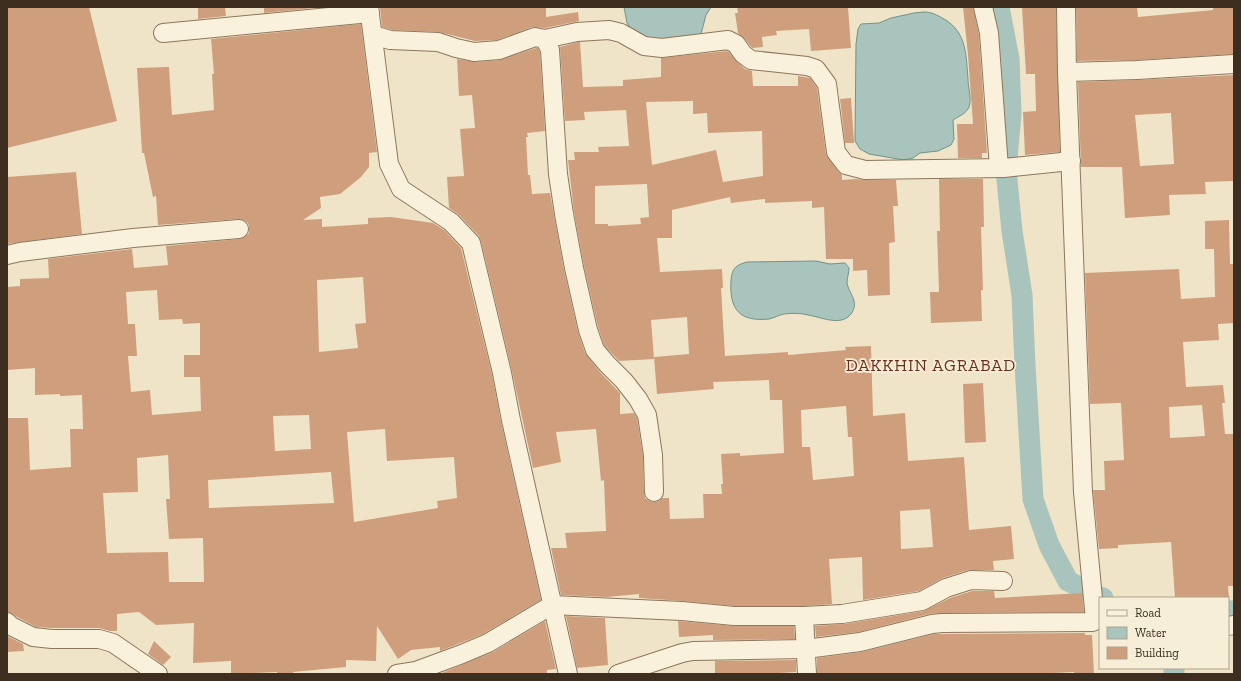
<svg xmlns="http://www.w3.org/2000/svg" width="1241" height="681" font-family="'Zilla Slab',serif">
  <style>
    .water { fill: #a9c4bc; stroke: #6f938a }
    .lines { fill: none; stroke-linecap: round; stroke-linejoin: round }
    .canal { stroke: #a9c4bc; stroke-width: 21 }
    .building { fill: #cf9f7d; fill-rule: evenodd }
    .street-casing { stroke: #8d765c; stroke-width: 20 }
    .street { stroke: #faf1dc; stroke-width: 18 }
    .labels { text-anchor: middle; dominant-baseline: central; stroke-width: 3.5; stroke-linejoin: round; paint-order: stroke }
    .neighbourhood-label { font-size: 17px; letter-spacing: 1px; fill: #6b2e1e; stroke: #f7eed8 }
  </style>
  <rect width="100%" height="100%" fill="#f0e4c8"/>
  <g class="water">
    <polygon points="624,7 711,7 706,15 701,34 694,36 652,40 633,32 627,23"/>
    <path d="M924 12C932 12 937 15 944 19 967 32 966 56 968 79 968 87 972 99 969 107 966 114 959 116 953 120L954 139 951 145 938 151 920 153 913 158 904 160 869 154 860 149 855 141 856 44 858 29 861 24 879 23 891 18 914 13Z"/>
    <path d="M816 261 830 264 845 263 849 268C849 273 847 278 847 283 849 294 860 302 851 314 841 327 821 317 808 315 801 313 791 313 784 314 779 315 774 318 769 319 740 322 729 310 731 280 732 268 736 265 747 262Z"/>
  </g>
  <g class="lines">
    <g class="canal">
      <polyline points="999,7 1009,59 1011,114 1006,170 1012,231 1022,295 1025,365 1033,499 1049,545 1068,581 1099,597 1103,598"/>
      <polyline points="1228,611 1234,611"/>
      <polyline points="1174,668 1174,674"/>
    </g>
  </g>
  <g class="building">
    <polygon points="7,7 89,7 117,121 7,148"/>
    <polygon points="198,7 225,7 226,16 198,19"/>
    <polygon points="264,7 323,7 264,13"/>
    <polygon points="380,7 546,7 546,17 578,12 579,21 545,28 532,27 497,40 475,41 439,32 392,30 382,27"/>
    <polygon points="737,7 848,7 851,48 811,51 809,29 776,31 777,35 762,37 763,47 752,48 744,38 738,33 735,13 738,13"/>
    <polygon points="963,7 973,7 979,35 987,153 982,153 982,158 958,158 957,124 973,124 968,55"/>
    <polygon points="1022,7 1056,7 1060,152 1025,155 1023,112 1036,111 1035,74 1026,74"/>
    <polygon points="1076,7 1137,7 1138,17 1213,10 1213,7 1234,7 1234,54 1137,60 1077,61"/>
    <path d="M361 24 377 152 369 153V167L361 177 340 194 320 197 321 208 303 220 322 219V227L368 224V218L391 217 433 223 444 230 461 248 492 375 501 422 541 600 483 634 458 644 440 651V647L411 650 398 659 377 626 376 661 346 660V667L293 672 294 674H277V672L231 674V661L193 663 194 623 156 625 139 612 117 614V631H110L99 628H53L36 627 8 612 7 418H28L30 470 71 467 70 429H83L82 395 60 396V394L35 395V368L7 370V287L20 286V279L49 278 48 259 132 249 134 268 168 265 166 246 240 239 245 237 249 233V228L248 223 244 220 238 219 158 225 156 196 153 197 144 153H142L137 68 169 67 172 115 214 110 212 74H214L211 39ZM363 277 366 323 355 324 358 348 319 352 317 280ZM157 290 159 320 182 319 183 324 200 323V355H184V377H200L201 411 152 415 150 390 131 392 128 356H137L135 324H128L126 292ZM309 415 311 449 275 451 273 416ZM385 429 387 461 454 457 457 498 437 501 438 508 354 522 347 432ZM168 455 170 499H166L169 539 203 538 204 582H169L168 552 107 553 103 493 138 492 137 458ZM331 472 334 503 209 508 208 480Z"/>
    <path d="M578 42H580L583 87 623 86V80L661 77V58L726 51 729 52 737 62 745 69 752 71 753 86H798V76L810 78 817 88 826 154 838 171 842 174V180L856 179 865 180H896L898 206H893L895 242 889 243 890 295 868 296 867 270 853 271V259H826L824 207 812 208V201L765 203V199L731 203 730 197 672 210V238H657L660 272 722 269 723 288H721L725 356 788 352V355L846 350 845 347 871 346 873 416 905 413 908 461 964 457 969 530 1011 526 1014 559 993 561 994 570H968L943 578 919 591 863 600 862 557 829 559 832 604 804 606H734L683 601 639 598V594L607 597 561 595 551 548H567L565 533 606 531 604 480 601 481 596 429 556 432 561 462 533 468 512 371 481 241 479 236 459 215 449 208 447 177 464 176 460 129 475 128 472 95 459 96 457 59 475 62 500 60 536 48H538L540 53 545 131 527 133 528 137H526L528 175H530L532 194 550 193 564 270 578 332 585 353 599 371 620 393V414L634 413 637 418 643 456 644 492 645 498 649 501 654 502 659 501 662 498H669L670 519 704 518 703 494H722L721 484H723L721 454 740 453V456L784 453 782 400H770L769 380 713 382 714 389 657 394 654 357 689 354 687 317 651 320 654 359 619 361 604 345 598 327 584 266 574 212 568 160H575L574 152H599L598 147 629 146 626 110 584 112 585 120 565 121 560 47ZM693 101V114L707 113 708 133 762 131 763 176 723 182 716 150 652 165 646 102ZM647 184 649 217 640 218 641 224 608 226V224H595V186ZM846 406 848 437H852L854 476 813 480 810 447H802L801 410ZM930 509 933 547 901 549 900 511Z"/>
    <path d="M1234 75V181L1205 182 1206 194 1169 195 1170 215 1125 218 1122 167H1081L1078 82 1137 80ZM1171 113 1174 164 1140 166 1135 115Z"/>
    <polygon points="851,98 854,143 845,143 840,99"/>
    <polygon points="76,172 82,234 7,244 7,177"/>
    <polygon points="939,179 983,179 984,227 981,227 983,290 981,290 982,321 931,323 930,292 939,292 937,231 940,231"/>
    <path d="M1229 220 1230 264H1234V323L1218 324 1219 340 1183 342 1186 387 1223 385 1225 403H1222L1225 434H1234V586H1228L1229 598H1175L1171 542 1118 545V548L1099 549 1093 490H1105L1104 461 1124 460 1121 403 1090 404 1085 273 1179 269 1181 299 1215 297 1214 249H1205V221ZM1202 405 1205 436 1170 438 1169 407Z"/>
    <polygon points="983,383 986,442 965,443 963,384"/>
    <polygon points="972,591 994,591 995,598 1082,593 1084,612 941,613 929,614 858,632 816,637 815,626 844,624 924,611 950,598"/>
    <polygon points="566,616 605,618 608,665 577,668"/>
    <polygon points="545,621 556,669 547,670 547,674 442,674 442,673 493,652"/>
    <polygon points="678,621 734,626 794,626 795,639 713,640 713,635 679,637"/>
    <polygon points="1085,633 1085,635 1092,635 1094,674 1074,674 1074,672 1034,674 817,674 817,658 862,652 934,634"/>
    <polygon points="7,636 23,644 24,651 7,652"/>
    <polygon points="154,641 171,657 163,665 148,654"/>
    <polygon points="796,660 796,672 764,674 715,674 715,661"/>
  </g>
  <g class="lines">
    <g class="street-casing">
      <g id="street">
        <polyline points="369,7 389,164 401,189 451,222 471,243 502,373 511,420 568,674"/>
        <polyline points="983,7 989,33 999,168"/>
        <polyline points="163,33 370,13"/>
        <polyline points="373,35 390,40 438,42 456,48 474,52 499,50 535,37 545,39 550,50 558,174 564,214 574,268 588,330 595,350 607,364 624,381 638,399 647,415 653,455 654,492"/>
        <polyline points="545,39 577,32 609,30 621,33 644,46 662,48 728,40 736,44 743,54 751,60 807,66 816,69 827,84 836,152 846,165 865,170 1004,168 1071,161"/>
        <polyline points="1067,72 1137,70 1234,64"/>
        <polyline points="7,255 20,252 133,238 239,229"/>
        <polyline points="804,616 807,674"/>
        <polyline points="7,622 11,626 33,637 52,639 99,639 113,643 158,674"/>
        <polyline points="1228,626 1234,625"/>
        <polyline points="397,674 416,671 462,654 488,643 552,605 682,611 734,616 804,616 842,614 922,601 946,588 971,580 1003,581"/>
        <polyline points="618,674 682,653 693,651 806,649 860,642 932,624 942,623 1093,622 1095,620 1083,492 1067,72 1066,7"/>
      </g>
    </g>
    <use href="#street" class="street"/>
  </g>
  <g class="labels">
    <g class="neighbourhood-label">
      <text x="931" y="365">DAKKHIN AGRABAD</text>
    </g>
  </g>
  <rect width="1241" height="681" fill="none" stroke="#3d2e20" stroke-width="16"/>
  <rect x="1099" y="597" width="130" height="72" fill="#f7eed8" stroke="#ada18e"/>
  <rect x="1107" y="610" width="20" height="6" fill="#faf1dc" stroke="#ada18e"/>
  <text x="1135" y="617" font-size="12" fill="#3d2e20">Road</text>
  <rect x="1107" y="627" width="20" height="12" fill="#a9c4bc" stroke="#ada18e"/>
  <text x="1135" y="637" font-size="12" fill="#3d2e20">Water</text>
  <rect x="1107" y="647" width="20" height="12" fill="#cf9f7d" stroke="#ada18e"/>
  <text x="1135" y="657" font-size="12" fill="#3d2e20">Building</text>
</svg>
